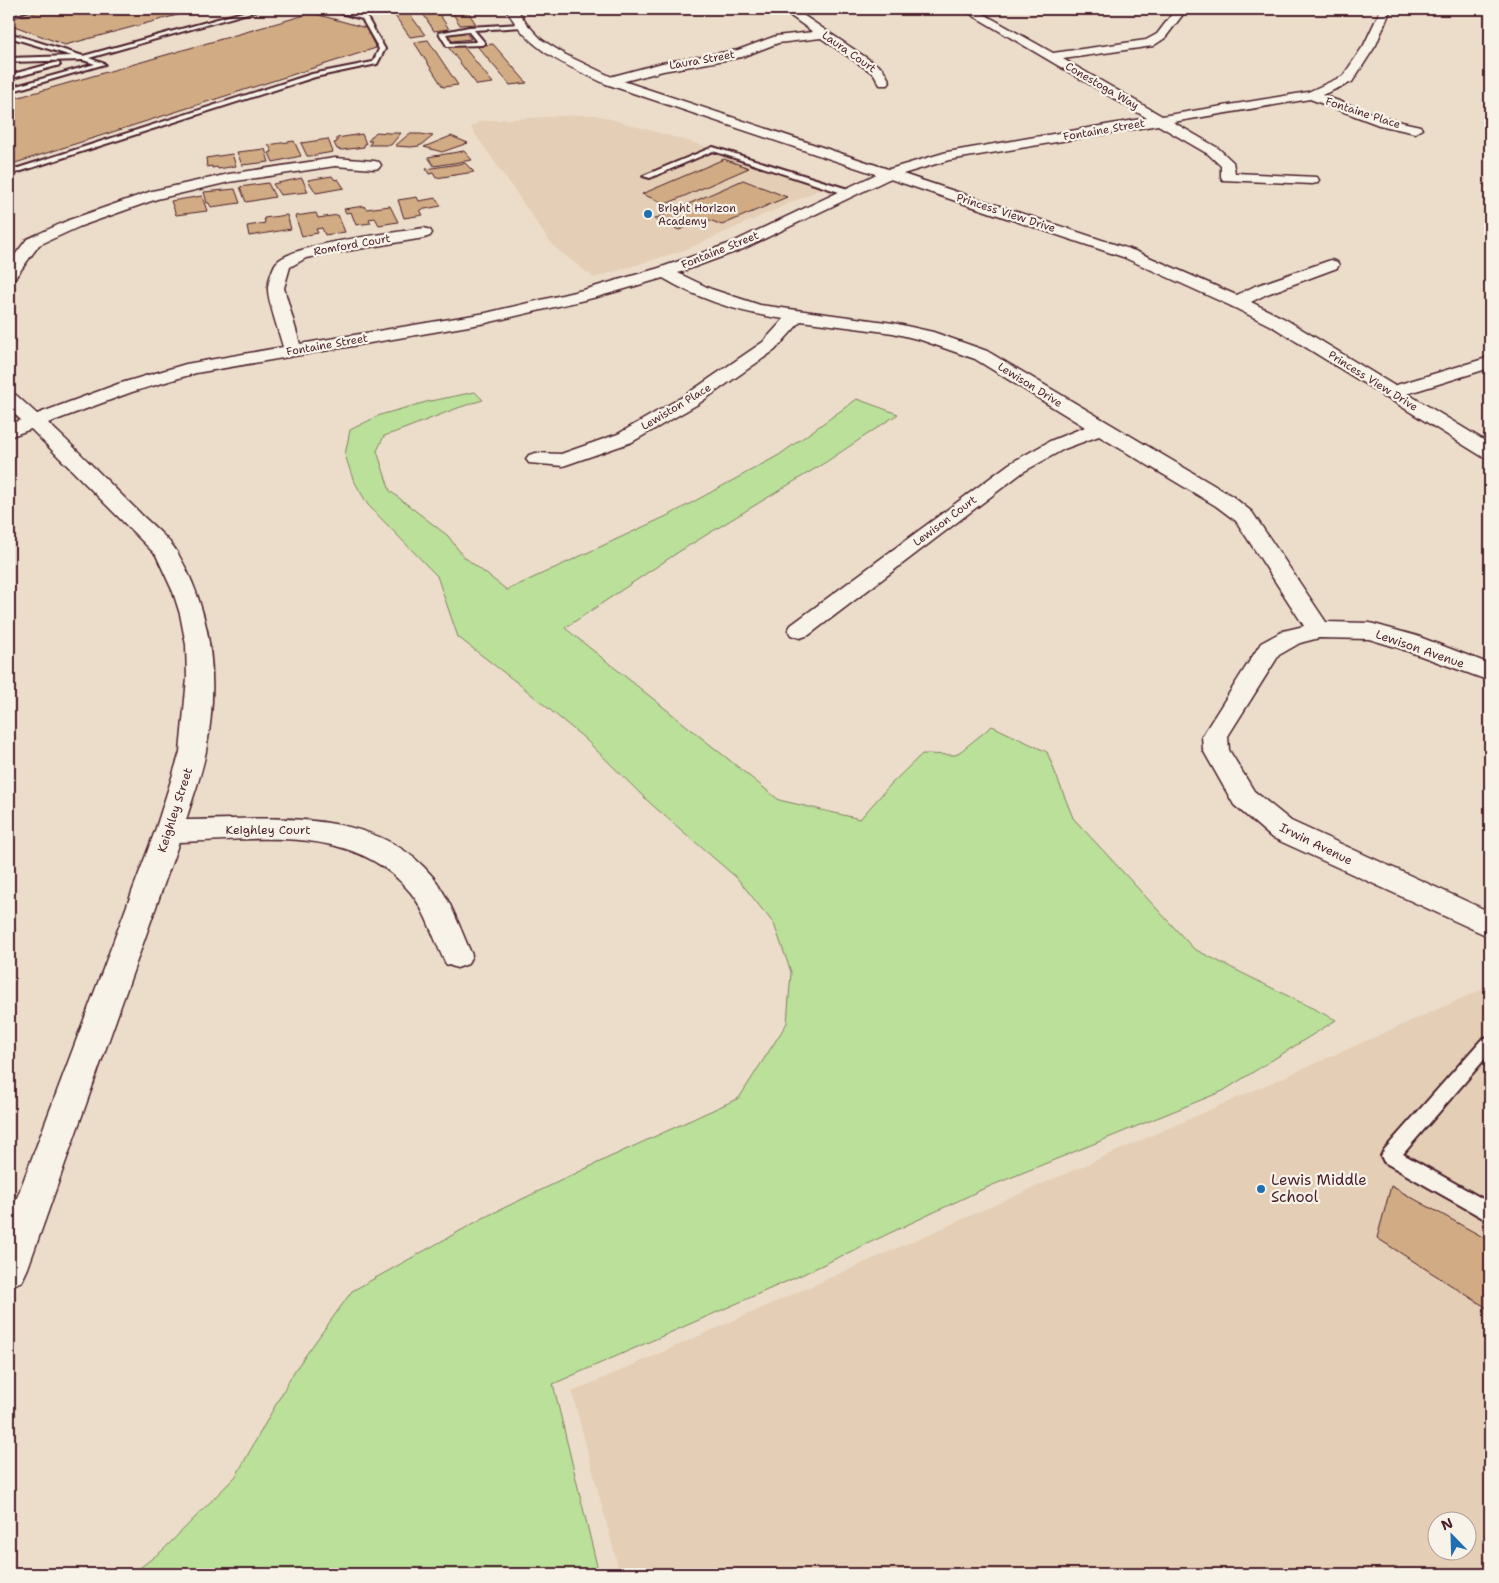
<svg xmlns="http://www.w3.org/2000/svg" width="1499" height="1583" font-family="'Shantell Sans',sans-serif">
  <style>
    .built { fill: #e4ceb5; fill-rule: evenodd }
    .green { fill: #bae09a; stroke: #828062 }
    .building { fill: #d1ab83; stroke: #4a1f2b }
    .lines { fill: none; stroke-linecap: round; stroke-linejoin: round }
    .lane-casing { stroke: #4a1f2b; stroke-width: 4 }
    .street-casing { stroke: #4a1f2b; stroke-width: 3 }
    .secondary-casing { stroke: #4a1f2b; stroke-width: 3 }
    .lane { fill: #f7f3e8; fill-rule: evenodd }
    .street { fill: #f7f3e8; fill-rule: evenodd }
    .secondary { fill: #f7f3e8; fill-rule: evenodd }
    .poi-dot { fill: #1f6fb2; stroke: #f7f3e8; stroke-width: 2 }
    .labels { text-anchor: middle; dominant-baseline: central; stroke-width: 4.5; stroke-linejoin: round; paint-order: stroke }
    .far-street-label { font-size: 11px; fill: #4a1f2b; stroke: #f7f3e8 }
    .far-poi-label { font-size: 11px; fill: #4a1f2b; stroke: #f7f3e8; text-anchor: start }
    .street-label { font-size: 12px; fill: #4a1f2b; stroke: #f7f3e8 }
    .near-poi-label { font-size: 15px; fill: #4a1f2b; stroke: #f7f3e8; text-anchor: start }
  </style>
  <rect width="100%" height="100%" fill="#ecddca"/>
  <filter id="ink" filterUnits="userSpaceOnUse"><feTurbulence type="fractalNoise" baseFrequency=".02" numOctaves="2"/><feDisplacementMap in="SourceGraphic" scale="10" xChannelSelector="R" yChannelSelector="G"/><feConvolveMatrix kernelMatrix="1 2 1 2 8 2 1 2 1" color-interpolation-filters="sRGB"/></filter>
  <g filter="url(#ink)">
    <g class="built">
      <polygon points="577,115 596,115 835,183 685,250 594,278 553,246 471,128 480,121"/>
      <path d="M1490 986V1574H620L572 1392ZM1436 1520H1466V1550H1436Z"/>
    </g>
    <path class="green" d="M475 392 483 400C450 409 418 425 384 436L377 451 390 491 448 536 463 556 507 590 671 514 779 455 857 399 898 414 826 462 680 551 565 628 779 800 860 819 890 785 922 754 956 755 992 726 1047 752 1073 818 1194 949 1336 1020 1223 1091 983 1189 797 1277 553 1384 599 1574H132L163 1550 236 1476 295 1370 352 1291 485 1217 610 1157 739 1098 787 1023 791 972 774 924 737 878 651 804 584 738 520 685 458 637 437 576 368 505 353 479 345 455 350 430 380 415 426 402Z"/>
    <g class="building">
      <polygon points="50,9 200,9 65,45 9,24 9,19"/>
      <polygon points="390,9 406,9 425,35 410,37"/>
      <polygon points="420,9 436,9 449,29 434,31"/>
      <polygon points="450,9 466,9 476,24 460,25"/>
      <polygon points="312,13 366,28 376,48 9,165 9,100"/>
      <polygon points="465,32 471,39 453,41 447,34"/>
      <polygon points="428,40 458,85 443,87 414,42"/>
      <polygon points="493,44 527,83 510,85 477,46"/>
      <polygon points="463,46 493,83 477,85 448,47"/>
      <polygon points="376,132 389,133 401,133 391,145 369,145 372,141 368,141"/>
      <polygon points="362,134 366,144 364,145 364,147 342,150 337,149 334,143 337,142 337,138"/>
      <polygon points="409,134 421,134 433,136 423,144 419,146 411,147 395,146"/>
      <polygon points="451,136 468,143 442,152 424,147"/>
      <polygon points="328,139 333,152 310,156 307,156 301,143"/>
      <polygon points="294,141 301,156 273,162 269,153 272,152 271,149 268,145"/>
      <polygon points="265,149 269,162 242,165 237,152"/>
      <polygon points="464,151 472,160 434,166 428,157"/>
      <polygon points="232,154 236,166 218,169 217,167 212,168 212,166 207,167 206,158"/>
      <polygon points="724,159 749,168 666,204 642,194"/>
      <polygon points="465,163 474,172 436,178 433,173 429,174 426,169"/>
      <polygon points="332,176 335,180 338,179 344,188 316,193 308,180"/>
      <polygon points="302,178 308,192 280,195 273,184"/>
      <polygon points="743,180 787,197 722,225 707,219 679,230 654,219"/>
      <polygon points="268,183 275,197 246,202 240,187"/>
      <polygon points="235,189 240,203 211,207 209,203 207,203 204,192"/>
      <polygon points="202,196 207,211 176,215 171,201"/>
      <polygon points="417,197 419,201 436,198 441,206 420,210 423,215 404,218 398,200"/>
      <polygon points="364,206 366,209 390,206 398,222 379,225 375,218 369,219 371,223 356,225 351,212 346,213 344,209"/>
      <polygon points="316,213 318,218 338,215 345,232 325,235 322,228 316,229 318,233 302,236 295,216"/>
      <polygon points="287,215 291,229 249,236 247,226 265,223 264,218"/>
      <polygon points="1391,1186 1490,1241 1490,1310 1377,1238"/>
    </g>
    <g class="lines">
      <g class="lane-casing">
        <g id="lane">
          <polygon points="24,9 33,9 9,16 9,12"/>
          <polygon points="254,9 262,9 89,58 105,64 9,92 9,88 95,64 83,60 9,62 9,58 72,56 9,37 9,33 83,56"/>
          <polygon points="327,9 336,9 360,15 356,9 362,9 385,49 377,64 315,77 9,175 9,171 312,74 373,62 379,49 362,19"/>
          <path d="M521 24 523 27 474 30 485 43 482 45 447 46 439 33 469 27ZM468 31 477 42 451 43 446 34Z"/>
          <polygon points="58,62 60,65 9,79 9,75"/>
          <polygon points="713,147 851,190 852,192 845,194 713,151 650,178 643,176"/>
          <polygon points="1488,1037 1490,1038 1490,1053 1403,1154 1490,1203 1490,1222 1384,1162 1381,1156 1384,1150 1482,1039"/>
        </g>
      </g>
      <g class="street-casing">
        <g id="street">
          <polygon points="628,9 641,9 635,12"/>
          <polygon points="781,9 794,9 883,69 890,82 888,85 880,85 874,74 821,38 778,43 742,57 663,71 610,85 604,81 606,78 662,63 738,50 776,36 813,32"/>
          <path d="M962 9H975L1053 53 1146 40 1157 34 1176 9H1187L1165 38 1153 46 1063 59 1162 116 1308 92 1343 76 1364 45 1381 9H1391L1376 45 1352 82 1322 95 1388 119 1420 126 1422 129 1415 133 1379 125 1310 99 1173 122 1218 148 1233 162 1235 173 1317 177 1319 180 1317 183 1312 184 1223 180 1221 177V166L1208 154 1158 125 949 160 893 177 743 249 678 273 711 289 760 305 893 323 933 332 987 351 1232 496 1252 512 1326 622 1370 623 1417 636 1490 664V681L1399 648 1369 639 1319 638 1300 643 1279 655 1228 736 1229 750 1254 791 1291 821 1490 912V937L1271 837 1234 805 1203 750 1202 736 1261 643 1283 631 1304 626 1236 521 1216 506 1099 436 1064 449 1023 472 809 635 800 638 791 635 788 630 791 625 1009 464 1050 441 1085 427 975 359 921 340 893 333 801 321 775 350 698 404 632 442 563 466 529 463 526 459 529 455 536 453 561 454 618 434 684 396 763 342 784 319C741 313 700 300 663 278L597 297 486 323 196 373 132 392 48 423C79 451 108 482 138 511 150 524 168 537 177 552 213 613 219 682 206 751 202 774 193 797 186 820 267 819 376 806 433 877 451 900 460 929 472 955L468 964 457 968 446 964C434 941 427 913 411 893 355 823 258 840 179 842L28 1268 22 1281 9 1287V1219L155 831 180 752 187 678 186 645 180 614 173 592 156 555 31 429 9 437V424L21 420 9 409V393L16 395 37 414 118 384 186 364 283 347C280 335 267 299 268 288 268 282 273 267 276 263 293 243 395 233 424 228L430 230 432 233 430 236 424 238 316 256 306 258 290 267 284 288 300 344 486 313 587 289 659 268 731 243 883 171 947 152 1147 118Z"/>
          <polygon points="335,158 374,161 379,162 381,165 379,168 374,169 335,166 229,182 157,199 81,226 39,245 15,278 9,279 9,263 27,239 69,220 152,191 229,174"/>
          <polygon points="1331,260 1337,262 1339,265 1337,268 1267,294 1243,306 1237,307 1231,306 1228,302 1231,298 1255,286"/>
          <polygon points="1490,357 1490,368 1390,399 1383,397 1380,393 1383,389"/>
        </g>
      </g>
      <g class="secondary-casing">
        <path id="secondary" d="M506 9H517L526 23 542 40 566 55 614 78 1135 251 1243 298 1285 319 1490 444V459L1483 457 1273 327 1231 306 1123 257 606 84C562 63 531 52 506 9Z"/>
      </g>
      <use href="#lane" class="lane"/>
      <use href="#street" class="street"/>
      <use href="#secondary" class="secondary"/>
    </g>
  </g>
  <g class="poi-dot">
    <circle cx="648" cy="214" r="5"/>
    <circle cx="1261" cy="1189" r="5"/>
  </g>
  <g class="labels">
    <g class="far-street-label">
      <text transform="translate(849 52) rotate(35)">Laura Court</text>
      <text transform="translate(702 60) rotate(-10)">Laura Street</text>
      <text transform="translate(1102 86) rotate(30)">Conestoga Way</text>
      <text transform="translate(1363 113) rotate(18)">Fontaine Place</text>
      <text transform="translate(1104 130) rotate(-10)">Fontaine Street</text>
      <text transform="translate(1006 213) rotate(18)">Princess View Drive</text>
      <text transform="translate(352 245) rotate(-10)">Romford Court</text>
      <text transform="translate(720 250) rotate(-22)">Fontaine Street</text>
      <text transform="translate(327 345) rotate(-10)">Fontaine Street</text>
      <text transform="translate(1373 381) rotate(32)">Princess View Drive</text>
      <text transform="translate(1030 385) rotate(32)">Lewison Drive</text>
      <text transform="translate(676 407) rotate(-31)">Lewiston Place</text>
      <text transform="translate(945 521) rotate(-37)">Lewison Court</text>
    </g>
    <g class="far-poi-label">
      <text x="658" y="208">Bright Horizon<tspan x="658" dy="13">Academy</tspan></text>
    </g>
    <g class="street-label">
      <text transform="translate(1420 649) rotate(19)">Lewison Avenue</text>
      <text transform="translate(175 810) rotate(-72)">Keighley Street</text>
      <text x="268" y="830">Keighley Court</text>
      <text transform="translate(1316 844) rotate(26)">Irwin Avenue</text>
    </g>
    <g class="near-poi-label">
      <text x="1271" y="1180">Lewis Middle<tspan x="1271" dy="17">School</tspan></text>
    </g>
  </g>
  <rect width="1499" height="1583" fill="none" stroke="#f7f3e8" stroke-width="30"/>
  <rect x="15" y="15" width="1469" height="1553" fill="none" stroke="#4a1f2b" stroke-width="2" filter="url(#ink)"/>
  <g transform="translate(1452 1536) rotate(337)"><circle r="24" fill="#f7f3e8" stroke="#b29e9c"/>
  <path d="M0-4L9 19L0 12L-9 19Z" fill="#1f6fb2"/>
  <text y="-8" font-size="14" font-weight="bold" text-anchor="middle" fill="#4a1f2b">N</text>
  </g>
</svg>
